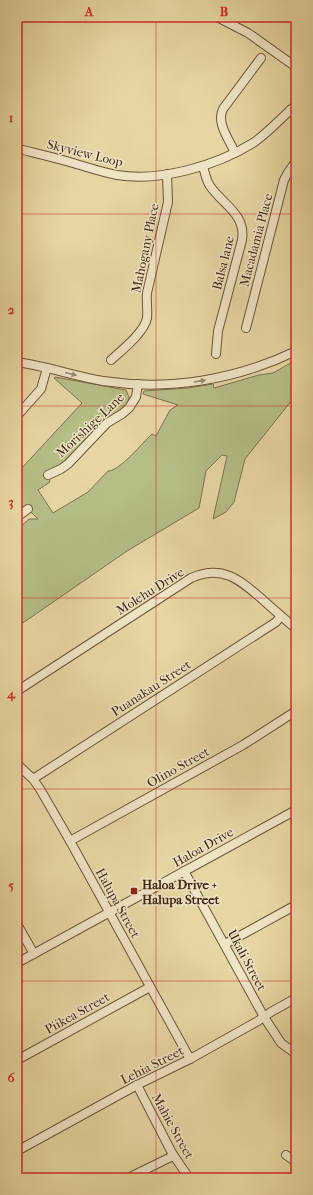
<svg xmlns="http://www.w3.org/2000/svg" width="313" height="1195" font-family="'IM FELL French Canon',serif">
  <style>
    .green { fill: #b6bd85; stroke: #7c724c }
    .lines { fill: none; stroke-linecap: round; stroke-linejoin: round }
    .minor-casing { stroke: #6c5437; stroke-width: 10 }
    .minor { stroke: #efe4c4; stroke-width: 8 }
    .oneway { fill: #99866c }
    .grid { fill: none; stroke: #d62828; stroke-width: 1; stroke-opacity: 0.55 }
    .poi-dot { fill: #8f2418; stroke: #efe4c4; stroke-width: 1.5 }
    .labels { text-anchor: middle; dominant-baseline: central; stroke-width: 3; stroke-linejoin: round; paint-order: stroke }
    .street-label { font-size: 13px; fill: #432813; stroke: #efe4c4 }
    .poi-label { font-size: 13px; font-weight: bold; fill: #432813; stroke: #efe4c4; text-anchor: start }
    .neatline { fill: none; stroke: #d62828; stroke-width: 1.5 }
    .grid-label { font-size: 13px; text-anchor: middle; font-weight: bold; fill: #d62828 }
  </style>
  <rect width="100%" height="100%" fill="#e6d6a4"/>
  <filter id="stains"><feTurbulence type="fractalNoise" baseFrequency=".005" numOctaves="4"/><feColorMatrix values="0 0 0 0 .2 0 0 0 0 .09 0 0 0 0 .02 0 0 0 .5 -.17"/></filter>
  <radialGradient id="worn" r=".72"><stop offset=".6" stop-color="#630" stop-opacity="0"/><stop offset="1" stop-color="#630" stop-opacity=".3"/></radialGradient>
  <path class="green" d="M296 360V395L245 459 234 502 226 512 213 519 227 456 222 455 206 471 199 508 127 551 17 627V530L29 519H38L28 509 17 516V472L20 470 82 403 54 378 55 377 126 390 129 397V408L68 464 48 475 50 482 38 490 53 513 88 492 108 471C120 471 142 443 152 434L156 436 170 410 178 405 143 394 144 391 188 388 213 384 214 388 259 375 273 373Z"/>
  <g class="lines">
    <g class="minor-casing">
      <g id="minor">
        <polyline points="217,17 248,33 296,67"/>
        <polyline points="290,110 296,116"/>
        <path d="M17 150H23C39 154 56 158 73 163 87 167 101 172 117 175 160 182 216 166 253 143 267 134 283 116 296 105"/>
        <path d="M235 153C229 139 216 123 223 109L261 58"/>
        <path d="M203 166C205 173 206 180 210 186 223 205 246 214 242 240L218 331 216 354"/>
        <polyline points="246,328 284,180 289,171 296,161"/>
        <path d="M111 360C122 350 144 333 147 318 148 309 146 301 147 293L168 202 167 174"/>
        <path d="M17 362C46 366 74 376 103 381 169 391 236 380 296 351"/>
        <polyline points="17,416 41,389 47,368"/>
        <polyline points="48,475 61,469 68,464 107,423 122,414 129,408 136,397 138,384"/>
        <polyline points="17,517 28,509"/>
        <path d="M17 691 191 578C223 564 240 580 263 600 274 610 285 619 296 629"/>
        <polyline points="17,764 33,779 40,789 70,841 190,1059"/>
        <polyline points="33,779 276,622 281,616"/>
        <polyline points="70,841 243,745 296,711"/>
        <polyline points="184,871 264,1017 281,1043 296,1054"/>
        <polyline points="17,924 34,954"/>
        <polyline points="225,944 296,905"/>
        <polyline points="17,963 296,810"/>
        <polyline points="17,1060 150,987"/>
        <polyline points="137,1085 172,1153 189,1178"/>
        <polyline points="17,1151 137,1085 190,1059 258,1021 271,1012 296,998"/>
        <polyline points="286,1155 296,1162"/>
        <polyline points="128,1178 173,1156"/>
      </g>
    </g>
    <use href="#minor" class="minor"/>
  </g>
  <defs><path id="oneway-solid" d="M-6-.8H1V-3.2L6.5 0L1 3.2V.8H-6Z"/></defs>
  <g class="oneway">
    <use href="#oneway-solid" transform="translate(71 374) rotate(14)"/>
    <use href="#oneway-solid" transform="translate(200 381) rotate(-9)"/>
  </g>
  <path class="grid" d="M156 17V1178M17 214H296M17 406H296M17 598H296M17 789H296M17 981H296"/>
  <rect class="poi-dot" x="130" y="887" width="8" height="8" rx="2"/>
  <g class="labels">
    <g class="street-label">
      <text transform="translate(85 153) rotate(14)">Skyview Loop</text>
      <text transform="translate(256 240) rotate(-75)">Macadamia Place</text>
      <text transform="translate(145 248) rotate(-78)">Mahogany Place</text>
      <text transform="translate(223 263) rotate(-76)">Balsa lane</text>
      <text transform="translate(90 425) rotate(-43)">Morishige Lane</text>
      <text transform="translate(150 591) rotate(-32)">Molehu Drive</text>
      <text transform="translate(151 688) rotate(-33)">Puanakau Street</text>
      <text transform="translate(178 767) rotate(-29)">Olino Street</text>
      <text transform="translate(203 847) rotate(-29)">Haloa Drive</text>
      <text transform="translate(118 903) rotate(61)">Halupa Street</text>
      <text transform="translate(247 960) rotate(62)">Ukali Street</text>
      <text transform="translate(77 1013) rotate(-29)">Piikea Street</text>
      <text transform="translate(152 1065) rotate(-27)">Lehia Street</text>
      <text transform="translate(173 1126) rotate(61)">Mahie Street</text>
    </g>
    <g class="poi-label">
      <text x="142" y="884">Haloa Drive +<tspan x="142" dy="15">Halupa Street</tspan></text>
    </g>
  </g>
  <rect width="313" height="1195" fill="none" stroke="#e6d6a4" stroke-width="44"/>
  <rect x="22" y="22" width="269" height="1151" class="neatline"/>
  <g class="grid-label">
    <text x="89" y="16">A</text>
    <text x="224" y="16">B</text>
    <text x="11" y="122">1</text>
    <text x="11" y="314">2</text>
    <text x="11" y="506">3</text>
    <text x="11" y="698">4</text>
    <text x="11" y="890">5</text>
    <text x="11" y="1082">6</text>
  </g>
  <rect width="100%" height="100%" filter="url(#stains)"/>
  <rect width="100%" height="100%" fill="url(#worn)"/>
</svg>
